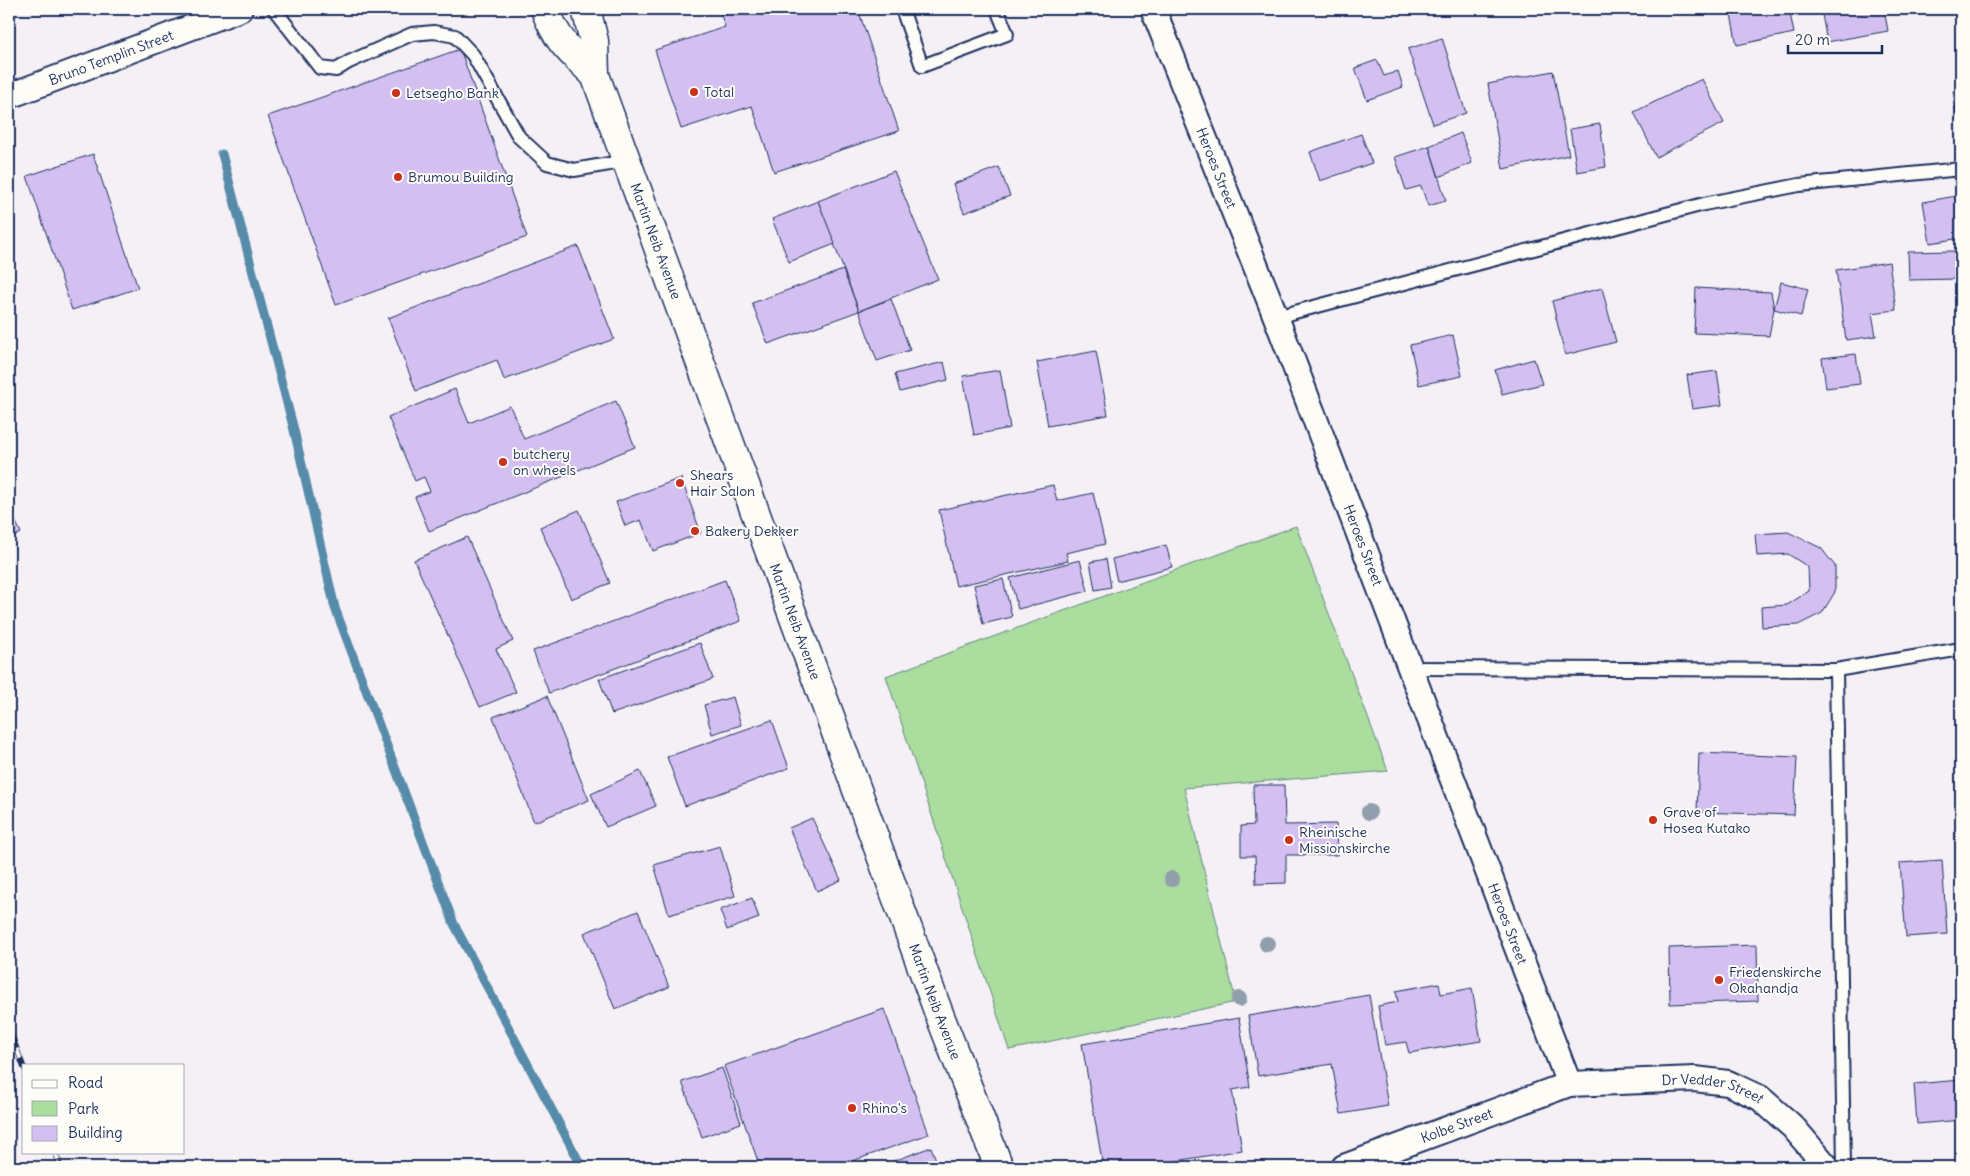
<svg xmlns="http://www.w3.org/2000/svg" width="1970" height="1176" font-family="Delius,sans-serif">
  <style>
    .green { fill: #aadd9e; stroke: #62867e }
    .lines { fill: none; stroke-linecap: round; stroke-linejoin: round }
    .stream { stroke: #568baa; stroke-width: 9 }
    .building { fill: #d3c0f1; stroke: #1b2f5e }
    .service-casing { stroke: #1b2f5e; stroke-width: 16 }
    .minor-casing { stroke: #1b2f5e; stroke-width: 28 }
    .secondary-casing { stroke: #1b2f5e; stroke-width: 31 }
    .service { stroke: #fdfcf7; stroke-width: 12 }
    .minor { stroke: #fdfcf7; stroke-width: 24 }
    .secondary { stroke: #fdfcf7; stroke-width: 28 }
    .rail-casing { stroke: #1b2f5e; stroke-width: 5.5 }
    .rail { stroke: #fdfcf7; stroke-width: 4; stroke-dasharray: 11; stroke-linecap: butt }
    .tree { fill: #919eab }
    .poi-dot { fill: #c8321e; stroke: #fdfcf7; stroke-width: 2 }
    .labels { text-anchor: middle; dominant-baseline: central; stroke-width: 4; stroke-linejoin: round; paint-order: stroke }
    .street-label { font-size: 14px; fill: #1b2f5e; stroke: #fdfcf7 }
    .poi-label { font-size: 14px; fill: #1b2f5e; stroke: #fdfcf7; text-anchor: start }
  </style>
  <rect width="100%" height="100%" fill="#f5f0f6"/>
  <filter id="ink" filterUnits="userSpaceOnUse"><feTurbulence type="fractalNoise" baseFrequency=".02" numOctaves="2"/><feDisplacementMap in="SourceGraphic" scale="10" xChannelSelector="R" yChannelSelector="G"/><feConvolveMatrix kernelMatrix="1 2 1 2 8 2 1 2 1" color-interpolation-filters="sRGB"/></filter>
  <g filter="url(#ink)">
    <polygon class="green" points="1296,526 1388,771 1184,788 1236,1002 1009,1050 886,676"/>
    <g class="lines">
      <polyline class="stream" points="222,154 294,430 335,608 454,924 582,1167"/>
    </g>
    <g class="building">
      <polygon points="719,9 858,9 899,131 774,172 752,106 681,129 655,50 725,27"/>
      <polygon points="1730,9 1789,9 1794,33 1737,45"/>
      <polygon points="1821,9 1884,9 1888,31 1827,42"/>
      <polygon points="1442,38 1466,113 1433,124 1408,49"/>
      <polygon points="460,49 527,237 336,305 268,116"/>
      <polygon points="1377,60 1384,76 1398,71 1403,87 1367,100 1355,68"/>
      <polygon points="1553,71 1569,155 1503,169 1488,84"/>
      <polygon points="1702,79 1724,123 1656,157 1634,112"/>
      <polygon points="1961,89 1961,115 1957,116 1953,91"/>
      <polygon points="1600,124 1606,167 1577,172 1570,129"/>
      <polygon points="1461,133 1472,163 1439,177 1429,146"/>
      <polygon points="1361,134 1372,163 1320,181 1310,152"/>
      <polygon points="1429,146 1446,201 1428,206 1421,186 1406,190 1395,157"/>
      <polygon points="93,154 138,288 72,310 27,176"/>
      <polygon points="999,167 1010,196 964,213 953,184"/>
      <polygon points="894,171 938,279 859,311 818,201"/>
      <polygon points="1961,195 1961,238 1930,243 1923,202"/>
      <polygon points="818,201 835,244 789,262 772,219"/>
      <polygon points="578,246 614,339 504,380 497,360 416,391 388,318"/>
      <polygon points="1956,251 1957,279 1909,280 1908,252"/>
      <polygon points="1889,262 1896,310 1872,313 1876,336 1846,340 1836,270"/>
      <polygon points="843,270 859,311 768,344 752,303"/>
      <polygon points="1781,282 1808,289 1801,316 1774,309"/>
      <polygon points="1602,288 1616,342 1565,355 1552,301"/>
      <polygon points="1696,288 1771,292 1774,309 1769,336 1694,333"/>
      <polygon points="891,299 910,350 877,361 859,311"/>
      <polygon points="1453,335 1462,376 1419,385 1410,345"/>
      <polygon points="1096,351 1108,415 1048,426 1037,362"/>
      <polygon points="1856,354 1860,384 1826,388 1822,358"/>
      <polygon points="1534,359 1542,384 1502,394 1495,370"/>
      <polygon points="944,362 948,380 900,392 895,374"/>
      <polygon points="1000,370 1010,428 974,435 963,376"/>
      <polygon points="1717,371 1722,405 1692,409 1687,375"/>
      <polygon points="455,389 469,423 510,406 524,439 616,401 635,447 429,531 415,497 430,491 424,477 415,481 388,417"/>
      <polygon points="681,478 701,533 653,551 641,520 625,526 616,502"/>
      <polygon points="1053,485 1057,501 1093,493 1105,544 1066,553 1068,561 956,586 939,510"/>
      <polygon points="9,507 21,533 9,539"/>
      <polygon points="579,510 610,583 571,599 540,527"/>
      <polygon points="1788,532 1821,548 1835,566 1835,592 1822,613 1798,625 1762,627 1761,607 1787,605 1809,591 1808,567 1788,554 1757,556 1755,534"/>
      <polygon points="467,537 513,641 496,649 516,692 480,707 414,560"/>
      <polygon points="1166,545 1172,567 1117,581 1112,559"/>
      <polygon points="1106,559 1111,587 1095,590 1090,562"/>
      <polygon points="1080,560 1088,591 1018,609 1010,578"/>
      <polygon points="1003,579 1012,617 983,624 974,585"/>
      <polygon points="725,580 741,621 549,693 533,651"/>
      <polygon points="700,643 713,679 612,714 599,679"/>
      <polygon points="547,696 589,800 534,822 493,717"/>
      <polygon points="733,697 741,725 712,734 704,705"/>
      <polygon points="772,720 789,768 685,806 667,757"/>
      <polygon points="1699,753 1797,757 1794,815 1697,812"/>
      <polygon points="640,771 656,806 606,827 591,794"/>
      <polygon points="1253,785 1284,785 1285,825 1336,824 1337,855 1286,855 1286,883 1256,884 1255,856 1241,856 1241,826 1254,825"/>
      <polygon points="812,818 841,880 817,891 789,828"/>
      <polygon points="720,846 735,896 669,915 654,865"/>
      <polygon points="1942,860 1947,934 1906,937 1900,863"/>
      <polygon points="752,898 759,918 727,930 720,910"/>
      <polygon points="638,911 669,987 615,1009 584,933"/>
      <polygon points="1757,945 1758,1001 1670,1004 1669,948"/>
      <polygon points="1439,983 1441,994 1472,988 1481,1041 1409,1053 1406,1042 1385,1045 1378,1006 1398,1002 1396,991"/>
      <polygon points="1369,995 1388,1106 1341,1114 1332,1064 1258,1076 1248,1016"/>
      <polygon points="884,1009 929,1134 836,1167 760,1167 724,1066"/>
      <polygon points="1239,1018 1250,1087 1232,1090 1242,1150 1140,1167 1103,1167 1082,1044"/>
      <polygon points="722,1068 741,1123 702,1137 682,1082"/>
      <polygon points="1961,1080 1961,1120 1917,1124 1914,1084"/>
      <polygon points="931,1147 939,1167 878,1167"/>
    </g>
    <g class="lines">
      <g class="service-casing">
        <g id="service">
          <polyline points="274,9 320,68 336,70 349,62 412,34 434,32 455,36 473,55 519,137 547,163 574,170 627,161"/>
          <polyline points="902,9 922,66 1007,34 997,9"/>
          <polyline points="1276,317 1704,204 1799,185 1961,169"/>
          <polyline points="1410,668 1836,670 1961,649"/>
          <polyline points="1836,670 1844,1167"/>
        </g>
      </g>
      <g class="minor-casing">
        <g id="minor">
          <path id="s1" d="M1153 9 1276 317 1569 1084"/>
          <path id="s2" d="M9 96 240 9"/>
          <path id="s3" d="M1344 1167 1569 1084 1695 1079 1728 1083 1760 1098 1793 1127 1827 1167"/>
        </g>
      </g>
      <g class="secondary-casing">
        <g id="secondary">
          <path d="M545 9C558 43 570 51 595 75"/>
          <path id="s4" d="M586 9 594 41 595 75 938 1011 999 1167"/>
        </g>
      </g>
      <use href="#service" class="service"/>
      <use href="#minor" class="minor"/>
      <use href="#secondary" class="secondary"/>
      <g class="rail-casing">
        <g id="rail">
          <polyline points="9,1028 24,1068"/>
          <polyline points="55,1152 61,1167"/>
        </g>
      </g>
      <use href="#rail" class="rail"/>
    </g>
    <g class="tree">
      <circle cx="1369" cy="812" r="8"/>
      <circle cx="1172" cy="879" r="8"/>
      <circle cx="1267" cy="944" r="8"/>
      <circle cx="1239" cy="999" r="8"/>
    </g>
  </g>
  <g class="poi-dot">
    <circle cx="694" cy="92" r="5"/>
    <circle cx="396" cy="93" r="5"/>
    <circle cx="398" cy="177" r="5"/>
    <circle cx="503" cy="462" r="5"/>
    <circle cx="680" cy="483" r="5"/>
    <circle cx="695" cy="531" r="5"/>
    <circle cx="1653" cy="820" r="5"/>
    <circle cx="1289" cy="840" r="5"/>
    <circle cx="1719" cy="980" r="5"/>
    <circle cx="852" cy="1108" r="5"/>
  </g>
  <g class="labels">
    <g class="street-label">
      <text stroke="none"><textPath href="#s2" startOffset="109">Bruno Templin Street</textPath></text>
      <text stroke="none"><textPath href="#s1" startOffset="171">Heroes Street</textPath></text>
      <text stroke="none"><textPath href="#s4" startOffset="244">Martin Neib Avenue</textPath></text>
      <text stroke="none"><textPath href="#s1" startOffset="576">Heroes Street</textPath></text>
      <text stroke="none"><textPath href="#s4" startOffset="649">Martin Neib Avenue</textPath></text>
      <text stroke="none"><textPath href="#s1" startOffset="981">Heroes Street</textPath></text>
      <text stroke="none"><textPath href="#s4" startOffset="1054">Martin Neib Avenue</textPath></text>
      <text stroke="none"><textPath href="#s3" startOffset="385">Dr Vedder Street</textPath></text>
      <text stroke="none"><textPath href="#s3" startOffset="120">Kolbe Street</textPath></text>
    </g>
    <g class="poi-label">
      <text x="704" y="92">Total</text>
      <text x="406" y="93">Letsegho Bank</text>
      <text x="408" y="177">Brumou Building</text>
      <text x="513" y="454">butchery<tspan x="513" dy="16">on wheels</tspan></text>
      <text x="690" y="475">Shears<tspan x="690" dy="16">Hair Salon</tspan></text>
      <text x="705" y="531">Bakery Dekker</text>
      <text x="1663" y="812">Grave of<tspan x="1663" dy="16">Hosea Kutako</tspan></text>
      <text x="1299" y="832">Rheinische<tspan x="1299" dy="16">Missionskirche</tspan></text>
      <text x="1729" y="972">Friedenskirche<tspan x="1729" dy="16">Okahandja</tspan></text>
      <text x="862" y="1108">Rhino's</text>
    </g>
  </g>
  <rect width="1970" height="1176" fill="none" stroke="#fdfcf7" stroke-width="30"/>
  <rect x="15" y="15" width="1940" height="1146" fill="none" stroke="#1b2f5e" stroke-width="2" filter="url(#ink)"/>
  <rect x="22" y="1064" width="162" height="90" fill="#fdfcf7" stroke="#a3aaba"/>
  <rect x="32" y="1080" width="25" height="8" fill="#fdfcf7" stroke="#a3aaba"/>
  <text x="68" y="1088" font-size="15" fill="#1b2f5e">Road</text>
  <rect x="32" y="1101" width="25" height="15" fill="#aadd9e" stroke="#a3aaba"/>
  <text x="68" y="1114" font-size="15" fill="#1b2f5e">Park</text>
  <rect x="32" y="1126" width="25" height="15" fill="#d3c0f1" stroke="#a3aaba"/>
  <text x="68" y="1138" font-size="15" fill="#1b2f5e">Building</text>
  <path d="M1788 45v8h94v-8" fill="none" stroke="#1b2f5e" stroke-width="2.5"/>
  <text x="1795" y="45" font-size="15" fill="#1b2f5e" stroke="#fdfcf7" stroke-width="4" paint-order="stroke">20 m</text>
</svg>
